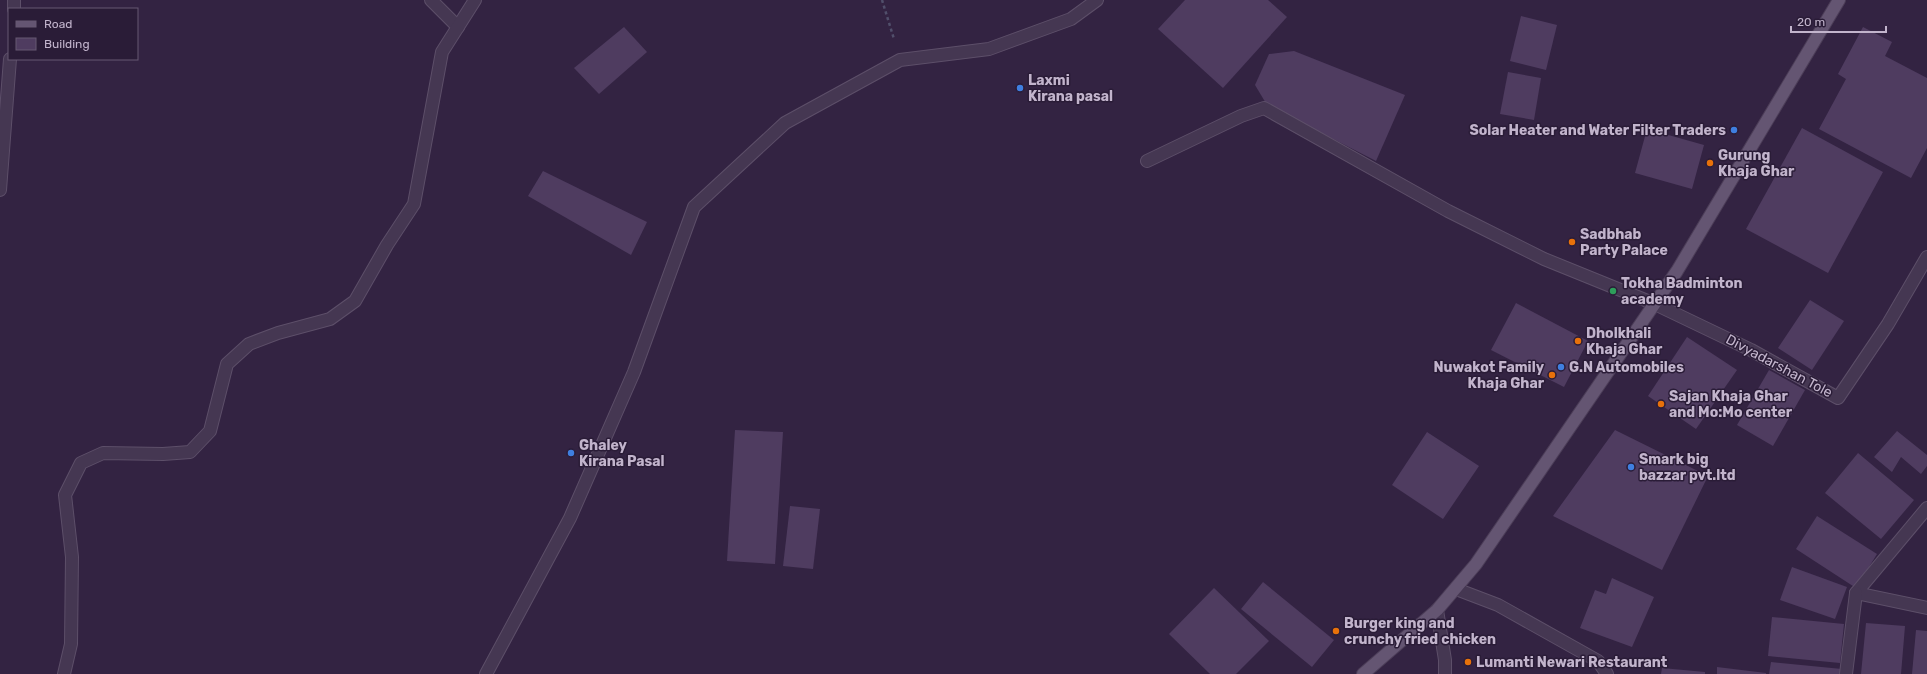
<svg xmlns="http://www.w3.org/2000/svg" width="1927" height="674" font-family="Rubik,sans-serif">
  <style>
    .building { fill: #4f3c60 }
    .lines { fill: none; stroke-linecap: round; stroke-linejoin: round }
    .minor-casing { stroke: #5d4f69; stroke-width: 14 }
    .major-casing { stroke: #4c3e58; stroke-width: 14 }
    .path { stroke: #514f6b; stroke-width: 2.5; stroke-dasharray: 3 3; stroke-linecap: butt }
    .minor { stroke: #453752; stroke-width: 12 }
    .major { stroke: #645572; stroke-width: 12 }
    .shop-dot { fill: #3f7fe0; stroke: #2a1c37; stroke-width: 1.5 }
    .food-dot { fill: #e8710a; stroke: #2a1c37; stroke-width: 1.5 }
    .leisure-dot { fill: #2e9e5b; stroke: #2a1c37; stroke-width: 1.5 }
    .labels { text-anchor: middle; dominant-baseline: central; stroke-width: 3; stroke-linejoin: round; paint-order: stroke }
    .poi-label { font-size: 14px; font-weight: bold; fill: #c2b4cc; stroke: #2a1c37; text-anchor: start }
    .street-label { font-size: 14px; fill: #c2b4cc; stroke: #2a1c37 }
  </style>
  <rect width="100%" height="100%" fill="#332342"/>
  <g class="building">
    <polygon points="1185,0 1268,0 1287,17 1223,88 1158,29"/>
    <polygon points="1521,16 1557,25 1546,70 1510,61"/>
    <polygon points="624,27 647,52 599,94 574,68"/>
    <polygon points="1863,27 1892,42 1885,56 1927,78 1927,148 1911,178 1819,129 1846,79 1838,74"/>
    <polygon points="1294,51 1405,95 1376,161 1267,105 1255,85 1269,54"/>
    <polygon points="1508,72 1541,78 1534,120 1500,114"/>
    <polygon points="1802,128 1883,172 1828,273 1746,229"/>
    <polygon points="1647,129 1704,145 1692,189 1635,173"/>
    <polygon points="543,171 647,222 631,255 528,196"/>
    <polygon points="1810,300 1844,321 1812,370 1778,348"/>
    <polygon points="1516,303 1588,341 1564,387 1491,350"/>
    <polygon points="1687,337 1737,370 1696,429 1648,396"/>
    <polygon points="1769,370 1805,390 1773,446 1737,425"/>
    <polygon points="735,430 783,432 775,564 727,561"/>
    <polygon points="1615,430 1708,476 1662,570 1553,516"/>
    <polygon points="1897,431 1927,455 1927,466 1921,474 1901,457 1892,472 1874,457"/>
    <polygon points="1427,432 1479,466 1443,519 1392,485"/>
    <polygon points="1858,453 1914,500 1881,539 1825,493"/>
    <polygon points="790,506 820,509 813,569 783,566"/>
    <polygon points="1817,516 1877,554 1856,588 1796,549"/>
    <polygon points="1792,567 1847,587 1835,619 1780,600"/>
    <polygon points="1612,578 1654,597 1632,647 1580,628 1595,590 1606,594"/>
    <polygon points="1263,582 1334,640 1312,667 1241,609"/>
    <polygon points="1214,588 1269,641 1236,674 1210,674 1169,634"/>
    <polygon points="1772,617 1844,624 1840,663 1768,656"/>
    <polygon points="1866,623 1905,626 1901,674 1861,674"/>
    <polygon points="1916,630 1927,631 1927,674 1912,674"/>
    <polygon points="1771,662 1842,669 1842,674 1769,674"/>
    <polygon points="1717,667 1766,673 1766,674 1717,674"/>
    <polygon points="1662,668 1705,672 1705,674 1661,674"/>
  </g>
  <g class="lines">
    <g class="minor-casing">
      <g id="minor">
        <polyline points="431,0 458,27"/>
        <polyline points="14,9 14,0"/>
        <polyline points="1147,161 1241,116 1264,108 1448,211 1544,259 1655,304 1751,350 1838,398 1888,324 1927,257"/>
        <polyline points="0,190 10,59"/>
        <polyline points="1927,508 1856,593 1927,608"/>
        <polyline points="1456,589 1498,605 1598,661 1607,674"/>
        <polyline points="1437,610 1445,660 1445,674"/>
        <polyline points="64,674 71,644 72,557 65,495 81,463 103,453 163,454 190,452 210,431 227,364 249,344 278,333 330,319 355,301 387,245 414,204 442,52 475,0"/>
        <polyline points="486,674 570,518 634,372 694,207 785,123 900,60 989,49 1071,19 1097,0"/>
        <polyline points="1846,674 1856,593"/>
      </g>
    </g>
    <g class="major-casing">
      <polyline id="major" points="1363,674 1437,610 1476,564 1677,271 1839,0"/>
    </g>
    <polyline class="path" points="882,0 894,39"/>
    <use href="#minor" class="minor"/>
    <use href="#major" class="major"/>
  </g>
  <g class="shop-dot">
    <circle cx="1020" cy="88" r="4"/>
    <circle cx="1734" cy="130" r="4"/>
    <circle cx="1561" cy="367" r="4"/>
    <circle cx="571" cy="453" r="4"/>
    <circle cx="1631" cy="467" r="4"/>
  </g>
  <g class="food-dot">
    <circle cx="1710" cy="163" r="4"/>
    <circle cx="1572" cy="242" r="4"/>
    <circle cx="1578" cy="341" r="4"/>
    <circle cx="1552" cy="375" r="4"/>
    <circle cx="1661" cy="404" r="4"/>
    <circle cx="1336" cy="631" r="4"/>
    <circle cx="1468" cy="662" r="4"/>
  </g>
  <circle class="leisure-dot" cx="1613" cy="291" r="4"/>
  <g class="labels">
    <g class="poi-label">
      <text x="1028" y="80">Laxmi<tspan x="1028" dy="16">Kirana pasal</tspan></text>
      <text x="1726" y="130" text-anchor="end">Solar Heater and Water Filter Traders</text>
      <text x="1718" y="155">Gurung<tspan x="1718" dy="16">Khaja Ghar</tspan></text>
      <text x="1580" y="234">Sadbhab<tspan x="1580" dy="16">Party Palace</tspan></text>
      <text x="1621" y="283">Tokha Badminton<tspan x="1621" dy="16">academy</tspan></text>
      <text x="1586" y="333">Dholkhali<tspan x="1586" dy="16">Khaja Ghar</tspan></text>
      <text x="1544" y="367" text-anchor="end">Nuwakot Family<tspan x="1544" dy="16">Khaja Ghar</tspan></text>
      <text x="1569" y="367">G.N Automobiles</text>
      <text x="1669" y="396">Sajan Khaja Ghar<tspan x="1669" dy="16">and Mo:Mo center</tspan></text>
      <text x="579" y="445">Ghaley<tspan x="579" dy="16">Kirana Pasal</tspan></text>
      <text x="1639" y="459">Smark big<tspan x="1639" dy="16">bazzar pvt.ltd</tspan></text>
      <text x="1344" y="623">Burger king and<tspan x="1344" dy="16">crunchy fried chicken</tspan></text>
      <text x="1476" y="662">Lumanti Newari Restaurant</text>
    </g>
    <g class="street-label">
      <text transform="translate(1779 366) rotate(28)">Divyadarshan Tole</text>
    </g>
  </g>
  <rect x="8" y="8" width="130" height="52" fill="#2a1c37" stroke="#675973"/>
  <rect x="16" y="21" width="20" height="6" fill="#645572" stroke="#675973"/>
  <text x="44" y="28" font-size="12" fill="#c2b4cc">Road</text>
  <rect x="16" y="38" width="20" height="12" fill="#4f3c60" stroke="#675973"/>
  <text x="44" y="48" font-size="12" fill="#c2b4cc">Building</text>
  <path d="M1791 26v6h95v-6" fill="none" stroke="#c2b4cc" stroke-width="2"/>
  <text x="1797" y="26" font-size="12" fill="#c2b4cc" stroke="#2a1c37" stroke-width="3" paint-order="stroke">20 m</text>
</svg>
